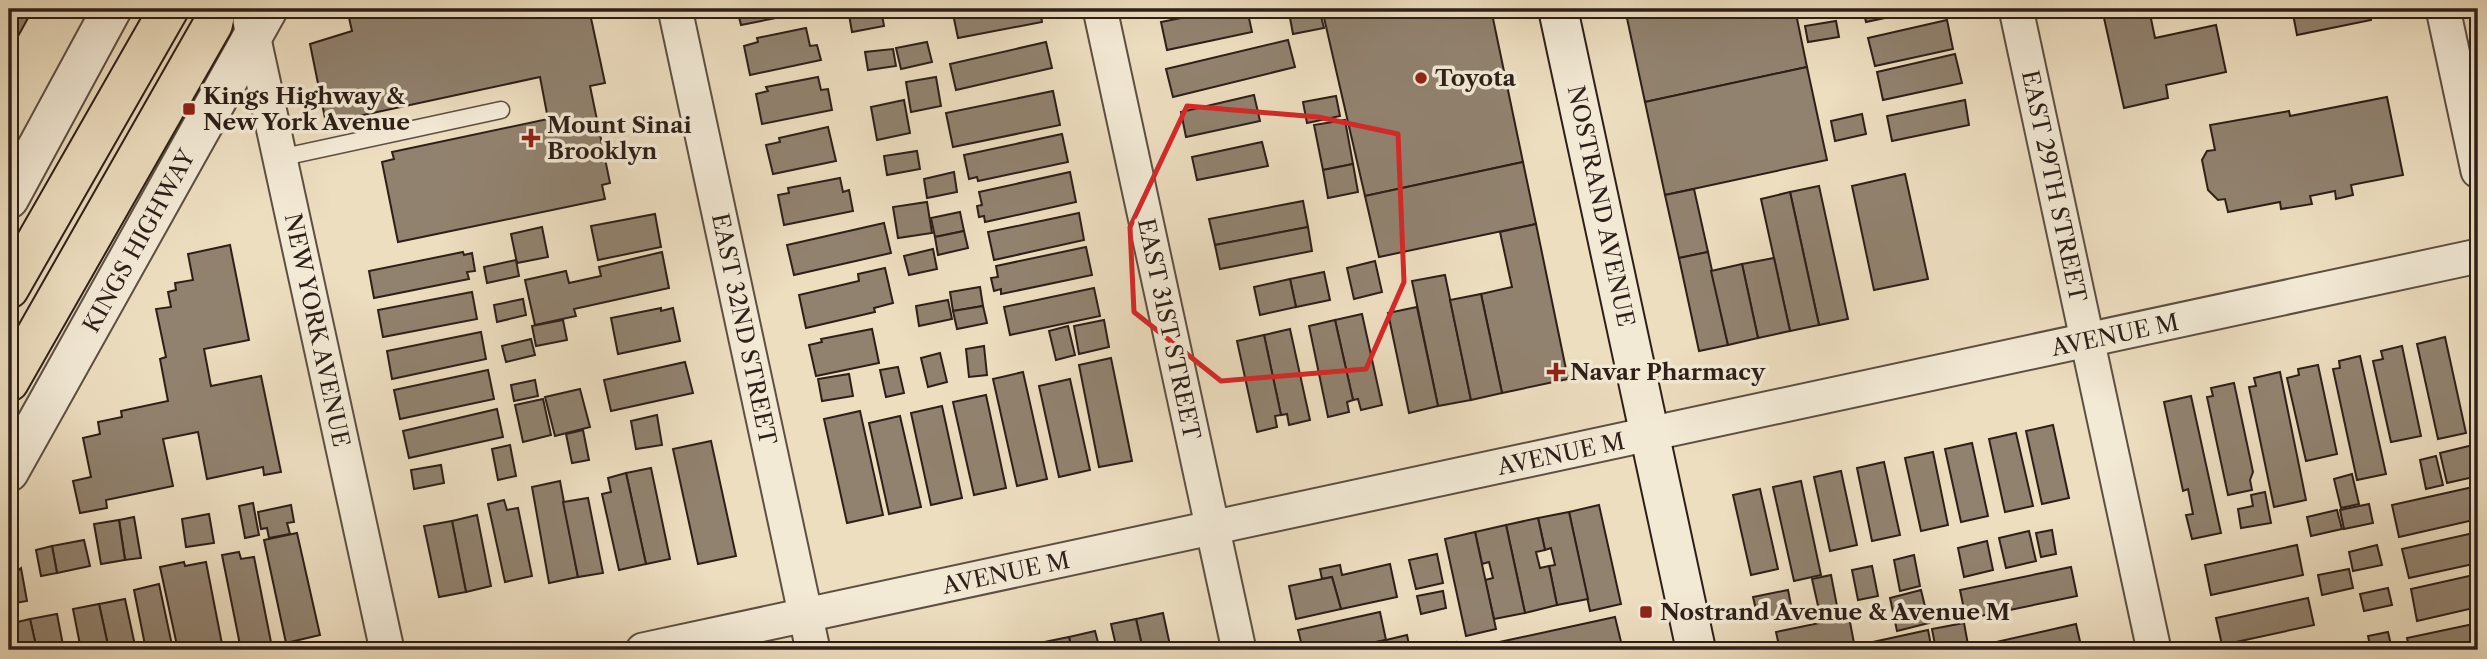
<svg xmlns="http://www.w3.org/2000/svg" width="2487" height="659" font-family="'Libre Caslon Text',serif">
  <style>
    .building { fill: #91826f; stroke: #2d1f18; stroke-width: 2 }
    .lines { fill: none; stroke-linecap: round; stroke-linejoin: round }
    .service-casing { stroke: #5d4f42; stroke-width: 19 }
    .minor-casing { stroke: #5d4f42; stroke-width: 37 }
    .tertiary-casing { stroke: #5d4f42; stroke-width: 42 }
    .secondary-casing { stroke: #2d1f18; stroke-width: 42 }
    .primary-casing { stroke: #2d1f18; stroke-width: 42 }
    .service { stroke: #f3ead6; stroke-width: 16 }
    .minor { stroke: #f3ead6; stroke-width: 33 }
    .tertiary { stroke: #f3ead6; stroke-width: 38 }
    .secondary { stroke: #f3ead6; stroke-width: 38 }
    .primary { stroke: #eddec0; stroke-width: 38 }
    .marked { fill: none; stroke: #d62828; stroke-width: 5; stroke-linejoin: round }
    .poi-dot { fill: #8f2418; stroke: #f3ead6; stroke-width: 2.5 }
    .labels { text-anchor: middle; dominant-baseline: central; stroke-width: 7; stroke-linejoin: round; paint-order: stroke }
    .poi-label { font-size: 23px; font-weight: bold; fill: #2d1f18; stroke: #f3ead6; text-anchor: start }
    .street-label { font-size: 23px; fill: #2d1f18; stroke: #f3ead6 }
  </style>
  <rect width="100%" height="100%" fill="#eddec0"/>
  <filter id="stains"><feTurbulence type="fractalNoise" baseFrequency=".00286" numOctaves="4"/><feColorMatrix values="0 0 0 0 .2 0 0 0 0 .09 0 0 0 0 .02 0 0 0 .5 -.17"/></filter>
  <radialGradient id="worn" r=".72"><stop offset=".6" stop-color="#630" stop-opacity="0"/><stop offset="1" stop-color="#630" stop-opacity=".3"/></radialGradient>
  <g class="building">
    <polygon points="9,9 33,9 16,40 9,36"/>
    <polygon points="347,9 589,9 605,83 590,86 610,183 602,185 605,199 398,242 382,162 394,159 392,152 548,119 540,77 326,123 310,44 352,31"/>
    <polygon points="737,9 810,9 811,11 741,25"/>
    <polygon points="848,9 881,9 884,26 852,32"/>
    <polygon points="980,9 1040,9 1042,22 958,38 953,14"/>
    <polygon points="1226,9 1247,9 1252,32 1167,50 1161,22"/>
    <polygon points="1322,9 1491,9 1523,162 1365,196"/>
    <polygon points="1625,9 1795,9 1807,67 1645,102"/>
    <polygon points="1863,9 1927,9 1866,22"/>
    <polygon points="2102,9 2149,9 2155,38 2216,25 2226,72 2166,85 2168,98 2124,108"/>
    <polygon points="2292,9 2369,9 2371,20 2297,35"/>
    <polygon points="1320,12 1324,28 1293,34 1290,18"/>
    <polygon points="1947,20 1953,49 1875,66 1868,38"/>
    <polygon points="1836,21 1839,37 1808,42 1805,26"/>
    <polygon points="806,28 810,46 817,45 821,60 750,75 744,46 758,42 757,38"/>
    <polygon points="1288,40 1295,67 1173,97 1166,69"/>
    <polygon points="927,42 932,62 901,69 896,48"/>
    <polygon points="1046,42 1052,68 956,90 950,64"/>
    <polygon points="893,49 896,66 868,70 865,52"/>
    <polygon points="1955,54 1962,83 1883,100 1877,72"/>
    <polygon points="1807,67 1827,160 1665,195 1645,102"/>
    <polygon points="818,77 821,90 828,89 832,110 762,124 756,94 768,91 766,87"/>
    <polygon points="936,77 941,106 911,112 906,82"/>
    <polygon points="1053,91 1060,125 953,147 946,113"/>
    <polygon points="1254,95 1260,121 1186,137 1181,112"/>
    <polygon points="1336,96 1340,116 1307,123 1303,102"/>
    <polygon points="2387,97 2403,175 2351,185 2353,195 2336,199 2335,191 2310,196 2312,204 2281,209 2280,202 2228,212 2225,199 2218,200 2208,190 2202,160 2207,151 2215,150 2210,125 2289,111 2290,116"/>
    <polygon points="904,100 910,133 877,140 871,107"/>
    <polygon points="1965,100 1969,125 1892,141 1887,116"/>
    <polygon points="1862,114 1866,134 1835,141 1831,121"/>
    <polygon points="1345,120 1353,164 1323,170 1314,125"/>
    <polygon points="828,127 836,161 773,174 766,145 780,142 779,138"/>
    <polygon points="1062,134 1068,162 978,181 977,177 969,179 964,155"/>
    <polygon points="1262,142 1268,166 1197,180 1192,157"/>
    <polygon points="917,151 920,169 887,175 884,156"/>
    <polygon points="1523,162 1536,224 1379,257 1365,196"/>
    <polygon points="1353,164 1358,192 1328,198 1323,170"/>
    <polygon points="954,172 957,192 927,198 924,179"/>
    <polygon points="1070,172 1076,202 985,222 984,216 979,217 977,206 982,205 979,192"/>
    <polygon points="1905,174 1928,279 1874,290 1852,186"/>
    <polygon points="840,178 843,192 849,190 853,211 784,225 778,195 789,193 788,188"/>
    <polygon points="1819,186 1848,319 1819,325 1790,192"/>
    <polygon points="1694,189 1708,252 1679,258 1665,195"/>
    <polygon points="1790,192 1819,325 1790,331 1761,199"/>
    <polygon points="1303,201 1308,227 1215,245 1209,219"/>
    <polygon points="927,202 932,233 898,238 893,207"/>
    <polygon points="960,212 964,231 935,237 931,218"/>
    <polygon points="1079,213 1084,240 994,260 988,232"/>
    <polygon points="655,214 661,247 598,260 591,226"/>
    <polygon points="884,223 891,253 794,275 787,245"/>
    <polygon points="1536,224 1568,379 1502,393 1481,294 1512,287 1500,232"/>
    <polygon points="542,227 548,257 517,263 511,234"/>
    <polygon points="1308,227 1312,251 1220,269 1215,245"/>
    <polygon points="964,231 968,248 938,255 935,237"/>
    <polygon points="230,245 249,340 204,349 211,386 261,376 281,472 264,475 263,467 207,479 198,432 163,439 173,486 106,500 107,508 80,513 73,481 91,477 83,438 100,434 98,422 122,417 121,411 168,401 160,359 166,357 156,309 171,307 168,292 176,290 175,283 193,280 188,254"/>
    <polygon points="1086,247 1092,275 1001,294 1001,289 994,291 991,278 998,277 996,266"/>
    <polygon points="933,249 937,269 909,275 904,256"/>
    <polygon points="463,252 464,255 472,253 475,271 467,272 469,279 374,298 369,271"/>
    <polygon points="662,252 669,288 574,309 576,316 535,325 525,280 566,271 569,283 601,276 599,267"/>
    <polygon points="1708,252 1728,345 1699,351 1679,258"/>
    <polygon points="1774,258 1790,331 1758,338 1742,264"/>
    <polygon points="516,260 519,276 487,283 484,267"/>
    <polygon points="1375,261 1382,292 1354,299 1347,268"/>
    <polygon points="1742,264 1758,338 1728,345 1711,271"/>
    <polygon points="885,268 893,303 874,308 875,312 806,328 799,295 859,281 858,274"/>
    <polygon points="1324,272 1330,300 1296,307 1290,279"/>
    <polygon points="1445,275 1471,400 1438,406 1412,281"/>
    <polygon points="1290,279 1296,307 1260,315 1254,287"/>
    <polygon points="980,287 983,306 953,311 950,292"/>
    <polygon points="1094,288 1100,316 1010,335 1004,307"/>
    <polygon points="472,292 477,319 383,337 378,310"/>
    <polygon points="1481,294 1502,393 1471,400 1450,300"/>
    <polygon points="523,299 526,315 497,322 494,305"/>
    <polygon points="948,300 952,319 919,326 916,306"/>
    <polygon points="983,306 987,323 957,329 953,311"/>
    <polygon points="1417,307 1438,406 1409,413 1388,313"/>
    <polygon points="661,308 661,311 673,308 680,341 618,354 611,318"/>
    <polygon points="1362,314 1382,405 1361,410 1358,399 1353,400 1335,320"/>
    <polygon points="563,320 567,340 536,346 532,326"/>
    <polygon points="1104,320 1109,347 1079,354 1074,326"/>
    <polygon points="1335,320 1353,400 1347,402 1349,412 1328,417 1309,326"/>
    <polygon points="1068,326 1075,355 1056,360 1049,331"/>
    <polygon points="872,329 879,363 816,376 809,345 822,342 821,339"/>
    <polygon points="1290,329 1310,420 1289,425 1287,414 1281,415 1264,335"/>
    <polygon points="481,332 486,359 392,379 387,351"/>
    <polygon points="1264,335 1281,415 1275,416 1277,427 1257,432 1237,341"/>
    <polygon points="2445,337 2466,433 2438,439 2417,344"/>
    <polygon points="531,339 535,355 506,362 502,346"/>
    <polygon points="984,346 987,375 969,377 966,349"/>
    <polygon points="2402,346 2421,436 2391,442 2373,361 2383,359 2381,351"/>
    <polygon points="940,353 947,382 928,387 921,358"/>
    <polygon points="2360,356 2386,474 2357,480 2333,369 2340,368 2339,361"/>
    <polygon points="1111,358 1132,461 1099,467 1079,365"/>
    <polygon points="685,362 693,393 611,411 604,380"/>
    <polygon points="2318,365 2337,454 2306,461 2287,378 2299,375 2298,369"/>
    <polygon points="898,367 904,393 886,397 880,370"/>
    <polygon points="488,370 494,399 400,419 394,390"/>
    <polygon points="1023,372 1047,479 1017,486 993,379"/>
    <polygon points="2280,372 2306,500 2274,507 2249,387 2256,386 2254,378"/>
    <polygon points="849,374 853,396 822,401 818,379"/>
    <polygon points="1070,379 1090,470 1059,477 1039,386"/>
    <polygon points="535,380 538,396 514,401 511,385"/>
    <polygon points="2234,383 2253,472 2250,480 2252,490 2228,495 2207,397 2213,396 2211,388"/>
    <polygon points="580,389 590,427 555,436 545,397"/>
    <polygon points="986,395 1006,488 974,495 953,402"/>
    <polygon points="2191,396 2221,533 2192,539 2186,515 2193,514 2188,489 2183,491 2164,402"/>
    <polygon points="543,399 551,435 523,442 515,405"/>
    <polygon points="942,406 962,498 931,505 911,413"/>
    <polygon points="497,409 503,437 409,458 403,431"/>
    <polygon points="860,411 883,515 847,523 824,419"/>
    <polygon points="657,415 662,445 636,449 631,421"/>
    <polygon points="900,416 921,507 889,514 869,423"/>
    <polygon points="2053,425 2069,498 2042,504 2026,431"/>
    <polygon points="583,430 589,460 572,463 566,434"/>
    <polygon points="2016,433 2033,506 2005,512 1989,439"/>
    <polygon points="711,441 736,556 698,564 673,449"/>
    <polygon points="1972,443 1988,516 1961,522 1945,449"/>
    <polygon points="510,445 516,476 498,480 492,449"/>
    <polygon points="2473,445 2478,476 2447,483 2440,453"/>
    <polygon points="1933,452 1948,525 1921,531 1905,458"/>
    <polygon points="2436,456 2443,485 2426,489 2420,460"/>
    <polygon points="1884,462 1900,535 1872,541 1857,468"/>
    <polygon points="441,465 444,483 414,489 411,470"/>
    <polygon points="651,468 670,559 646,564 626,473"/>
    <polygon points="1841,471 1857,545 1830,551 1814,477"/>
    <polygon points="626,473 646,564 619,570 602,494 611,492 608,478"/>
    <polygon points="2352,474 2359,504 2341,508 2334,479"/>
    <polygon points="560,481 578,577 549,583 532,487"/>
    <polygon points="1801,481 1821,575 1794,581 1773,487"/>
    <polygon points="2473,487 2478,519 2399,537 2392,505"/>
    <polygon points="1760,489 1778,569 1751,575 1733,495"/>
    <polygon points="2265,492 2271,523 2241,528 2238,509 2253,506 2251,495"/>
    <polygon points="588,498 603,573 578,577 563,502"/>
    <polygon points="504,500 507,510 518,508 532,576 505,582 488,504"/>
    <polygon points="253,503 259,535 245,538 239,506"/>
    <polygon points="2369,504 2373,523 2344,529 2340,510"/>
    <polygon points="291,505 294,522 287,523 290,534 269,538 267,528 261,529 258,512"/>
    <polygon points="1599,505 1621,604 1590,611 1569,512"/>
    <polygon points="2337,510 2342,529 2311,536 2307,517"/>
    <polygon points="1569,512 1588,599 1557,605 1549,566 1555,565 1551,548 1545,550 1538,518"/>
    <polygon points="209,514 214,543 186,547 182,519"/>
    <polygon points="477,515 491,586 466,592 452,521"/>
    <polygon points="134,517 141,558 125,560 119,520"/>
    <polygon points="1538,518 1545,550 1536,552 1540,568 1549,566 1557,605 1525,613 1506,525"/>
    <polygon points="119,520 125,560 101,564 94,524"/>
    <polygon points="452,521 466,592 439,597 424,526"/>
    <polygon points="1506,525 1525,613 1494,619 1485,580 1493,578 1489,562 1482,564 1475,532"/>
    <polygon points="2052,530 2056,554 2041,557 2036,533"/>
    <polygon points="2029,531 2036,561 2006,568 1999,538"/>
    <polygon points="1475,532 1496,629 1466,636 1445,539"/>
    <polygon points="2478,532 2478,563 2409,578 2402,549"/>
    <polygon points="297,533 320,635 286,643 264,540"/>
    <polygon points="84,540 90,566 57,573 52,546"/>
    <polygon points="1987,541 1993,570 1964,577 1958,548"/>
    <polygon points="2297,545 2303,575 2211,595 2205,565"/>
    <polygon points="2377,545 2382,565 2353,571 2349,552"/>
    <polygon points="52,546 57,573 41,576 36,550"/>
    <polygon points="239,552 241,559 254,557 272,647 241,650 222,555"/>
    <polygon points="1437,554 1443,583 1416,589 1409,560"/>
    <polygon points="1914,555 1920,586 1900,591 1894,560"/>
    <polygon points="184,562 185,566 206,562 222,644 213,646 214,650 178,650 160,567"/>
    <polygon points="1390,564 1397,597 1341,609 1332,577 1322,579 1320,569 1340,565 1342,575"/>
    <polygon points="1872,566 1878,596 1858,600 1852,570"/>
    <polygon points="2071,567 2077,596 1966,619 1960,590"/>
    <polygon points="21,568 27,601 9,604 9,578"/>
    <polygon points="2349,569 2353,588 2322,595 2318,575"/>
    <polygon points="2478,574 2478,607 2417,621 2411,589"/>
    <polygon points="1831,575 1837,606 1819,610 1812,579"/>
    <polygon points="1332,577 1341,609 1296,619 1289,586"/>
    <polygon points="159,584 173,650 146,650 134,590"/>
    <polygon points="2388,588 2392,605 2364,611 2360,594"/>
    <polygon points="1788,590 1793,615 1759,622 1753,597"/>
    <polygon points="1921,590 1929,623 1897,631 1890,598"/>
    <polygon points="1443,591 1446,608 1421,614 1417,596"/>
    <polygon points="2308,598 2314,625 2222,645 2216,618"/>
    <polygon points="125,599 136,650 109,650 99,604"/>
    <polygon points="99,604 109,650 81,650 73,609"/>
    <polygon points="1380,612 1386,640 1337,650 1303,650 1298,630"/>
    <polygon points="1163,613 1171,650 1143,650 1136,619"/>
    <polygon points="57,614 64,650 37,650 30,619"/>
    <polygon points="1615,617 1623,650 1492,650 1490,644"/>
    <polygon points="1849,617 1854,643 1816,650 1780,650 1776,632"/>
    <polygon points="30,619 37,650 11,650 9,624"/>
    <polygon points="1136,619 1143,650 1117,650 1111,624"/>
    <polygon points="1964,623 1969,650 1936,650 1932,629"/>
    <polygon points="2478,623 2478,650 2410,650 2407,638"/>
    <polygon points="2076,624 2082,650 1996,650 1996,642"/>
    <polygon points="1928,630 1932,650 1836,650"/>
    <polygon points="1095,631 1100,650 1072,650 1069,637"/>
    <polygon points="2388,632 2392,649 2371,650 2368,636"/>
    <polygon points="1407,635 1410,650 1337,650 1386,640"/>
    <polygon points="1069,637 1072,650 1045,650 1044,642"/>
    <polygon points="1456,642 1458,650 1426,650 1426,649"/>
    <polygon points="2319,643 2320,650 2286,650 2298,648"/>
    <polygon points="1027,646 1028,650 1007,650"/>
  </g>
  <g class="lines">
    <g class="service-casing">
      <polyline id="service" points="279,158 501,110"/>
    </g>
    <g class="minor-casing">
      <g id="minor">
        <polyline points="675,9 813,650"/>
        <polyline points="1100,9 1239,650"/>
        <polyline points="2016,9 2154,650"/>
        <polyline points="2443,9 2478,171"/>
        <polyline points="250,21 387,650"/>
        <polyline points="643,650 2478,256"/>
      </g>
    </g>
    <g class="tertiary-casing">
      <g id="tertiary">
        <polyline points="9,199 112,9"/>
        <polyline points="9,472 268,9"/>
      </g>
    </g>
    <g class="secondary-casing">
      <polyline id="secondary" points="1558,9 1696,650"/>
    </g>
    <g class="primary-casing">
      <g id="primary">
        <polyline points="9,289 169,9"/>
        <polyline points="9,382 213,24 216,9"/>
      </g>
    </g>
    <use href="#service" class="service"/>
    <use href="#minor" class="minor"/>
    <use href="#tertiary" class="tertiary"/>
    <use href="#secondary" class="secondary"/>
    <use href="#primary" class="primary"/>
  </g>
  <path class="marked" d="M1187 106 1318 117 1398 134 1404 282 1366 369 1221 381 1134 312 1130 227Z"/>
  <g class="poi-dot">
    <circle cx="1421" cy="78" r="7"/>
    <rect x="182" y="102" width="14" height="14" rx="3.5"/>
    <path d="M527.5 127.5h7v7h7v7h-7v7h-7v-7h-7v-7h7z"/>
    <path d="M1552.5 361.5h7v7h7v7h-7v7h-7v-7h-7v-7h7z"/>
    <rect x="1639" y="605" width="14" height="14" rx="3.5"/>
  </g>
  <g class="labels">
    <g class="poi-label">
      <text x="1435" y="78">Toyota</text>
      <text x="203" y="96">Kings Highway &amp;<tspan x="203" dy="26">New York Avenue</tspan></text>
      <text x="547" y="125">Mount Sinai<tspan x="547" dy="26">Brooklyn</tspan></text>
      <text x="1570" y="372">Navar Pharmacy</text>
      <text x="1660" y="612">Nostrand Avenue &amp; Avenue M</text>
    </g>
    <g class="street-label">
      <text transform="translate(2054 186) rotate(78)">EAST 29TH STREET</text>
      <text transform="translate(1601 206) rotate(78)">NOSTRAND AVENUE</text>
      <text transform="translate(139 241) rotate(-61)">KINGS HIGHWAY</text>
      <text transform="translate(744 329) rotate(78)">EAST 32ND STREET</text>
      <text transform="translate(1169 329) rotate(78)">EAST 31ST STREET</text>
      <text transform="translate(317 330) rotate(78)">NEW YORK AVENUE</text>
      <text transform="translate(2115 335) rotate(-12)">AVENUE M</text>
      <text transform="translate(1561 454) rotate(-12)">AVENUE M</text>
      <text transform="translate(1006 573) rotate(-12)">AVENUE M</text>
    </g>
  </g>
  <rect width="2487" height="659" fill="none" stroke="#eddec0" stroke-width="35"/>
  <rect x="10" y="10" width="2466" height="638" fill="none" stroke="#2d1f18" stroke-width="3.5"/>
  <rect x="18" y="18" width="2452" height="624" fill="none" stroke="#2d1f18" stroke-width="2"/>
  <rect width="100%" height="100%" filter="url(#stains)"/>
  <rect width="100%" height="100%" fill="url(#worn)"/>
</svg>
